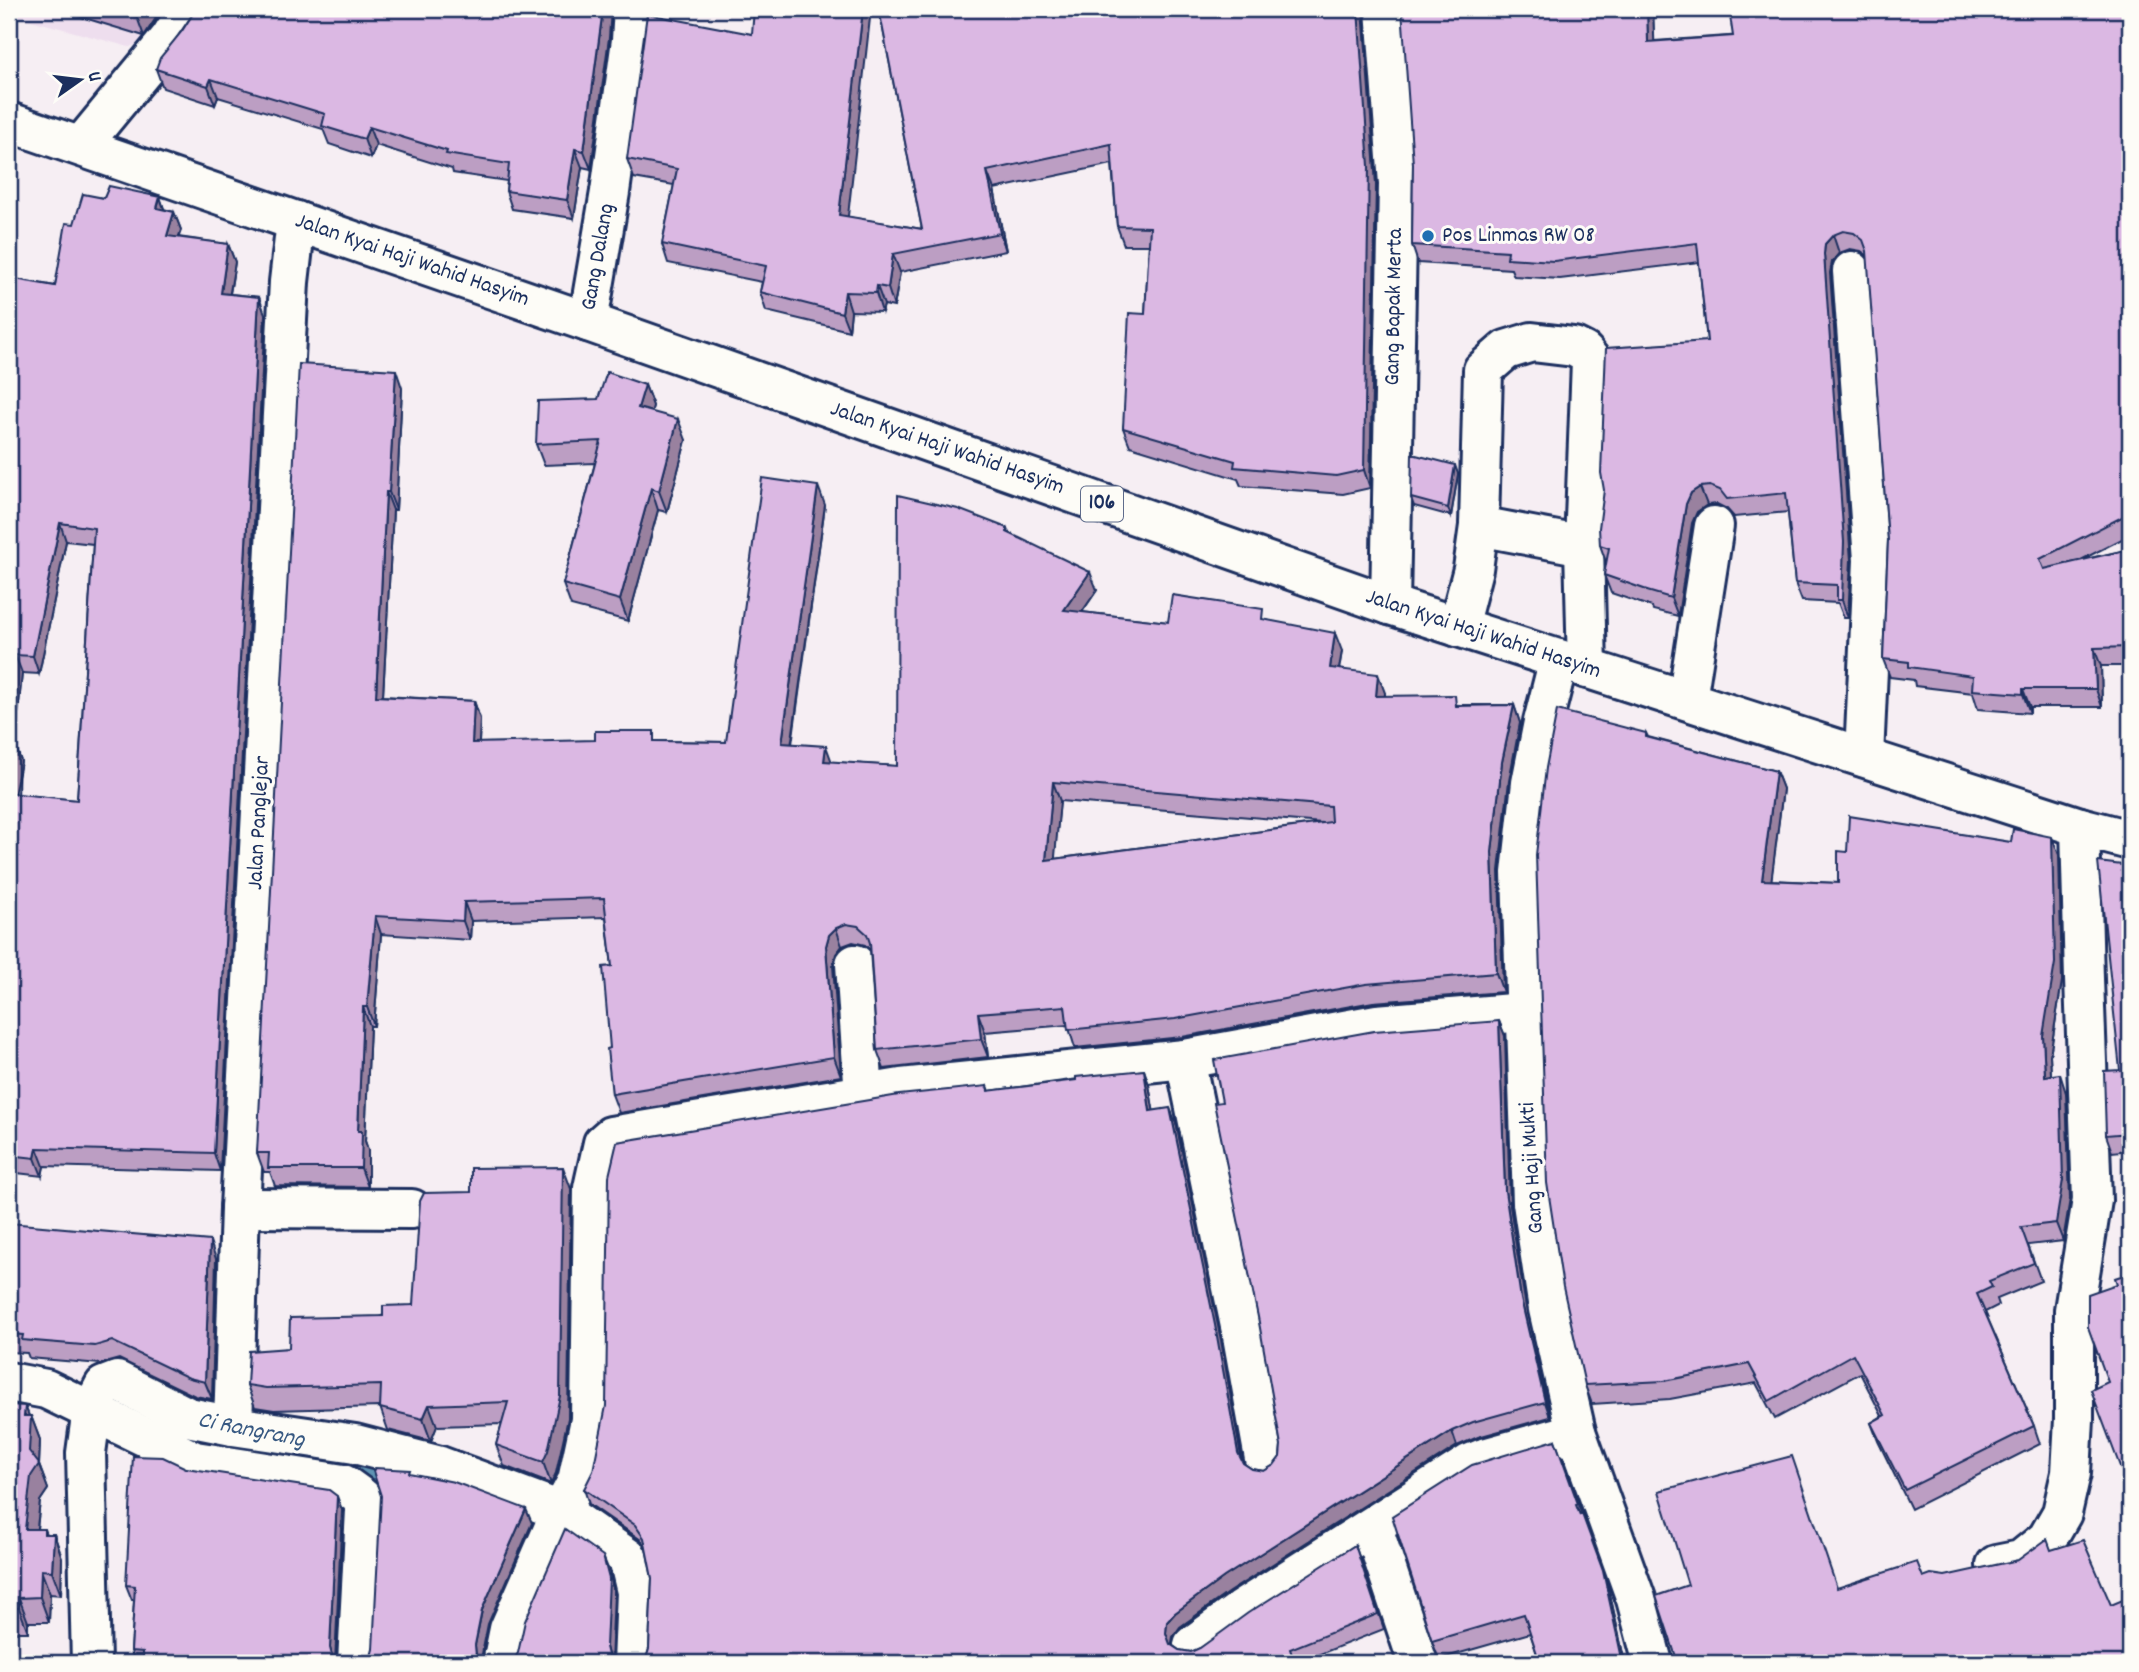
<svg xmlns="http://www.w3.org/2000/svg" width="2139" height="1672" font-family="Dekko,sans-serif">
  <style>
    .built { fill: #eedeee }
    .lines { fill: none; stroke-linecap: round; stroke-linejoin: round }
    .stream { stroke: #6094b4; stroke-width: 14 }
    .minor-casing { stroke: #1b2f5e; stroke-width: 44 }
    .major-casing { stroke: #1b2f5e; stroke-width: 44 }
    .minor { stroke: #fdfcf7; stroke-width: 38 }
    .major { stroke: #fdfcf7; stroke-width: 38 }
    .wall { fill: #bc9ec3; stroke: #1b2f5e; stroke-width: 2; fill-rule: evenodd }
    .shaded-wall { fill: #99819f; stroke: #1b2f5e; stroke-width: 2 }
    .building { fill: #dbb8e3; stroke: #1b2f5e; stroke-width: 2; fill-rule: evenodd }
    .poi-dot { fill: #1f6fb2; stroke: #fdfcf7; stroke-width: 2.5 }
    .labels { text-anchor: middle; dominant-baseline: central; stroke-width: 6; stroke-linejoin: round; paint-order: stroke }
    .shield { fill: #fdfcf7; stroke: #5f6c8c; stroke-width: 2 }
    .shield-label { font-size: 21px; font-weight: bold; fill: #1b2f5e }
    .poi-label { font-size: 23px; fill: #1b2f5e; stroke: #fdfcf7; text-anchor: start }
    .street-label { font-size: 23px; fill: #1b2f5e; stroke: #fdfcf7 }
    .water-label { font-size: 24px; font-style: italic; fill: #385982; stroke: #fdfcf7 }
  </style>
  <rect width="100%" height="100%" fill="#f6eef3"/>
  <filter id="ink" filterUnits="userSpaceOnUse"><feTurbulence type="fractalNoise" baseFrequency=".0143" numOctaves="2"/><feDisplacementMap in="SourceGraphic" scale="14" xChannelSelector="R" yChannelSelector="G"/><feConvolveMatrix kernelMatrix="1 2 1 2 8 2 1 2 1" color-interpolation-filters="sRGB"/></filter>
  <g filter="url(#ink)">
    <polygon class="built" points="9,9 182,9 155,38 129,47 9,14"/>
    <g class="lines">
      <polyline class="stream" points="346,1472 372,1477"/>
      <g class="minor-casing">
        <g id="minor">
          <polyline points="1385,9 1398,184 1390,605"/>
          <polyline points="81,146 170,38 188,9"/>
          <polyline points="1852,271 1873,560 1864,757"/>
          <polyline points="588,322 610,192 631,40 633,9"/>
          <polyline points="1479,526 1584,546"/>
          <polyline points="1458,627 1473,569 1479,526 1483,370 1506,350 1532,342 1574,347 1584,352 1591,361 1584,546 1587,669"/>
          <polyline points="1559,659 1543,722 1531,783 1521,873 1532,1203 1548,1309 1576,1432 1636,1599 1653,1663"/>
          <polyline points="1687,700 1714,526"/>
          <polyline points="855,964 864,1095"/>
          <polyline points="1185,1059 1242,1336 1265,1464"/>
          <polyline points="240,1208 412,1209"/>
          <polyline points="9,1382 46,1389 195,1461 343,1484 361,1497 365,1510 357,1663"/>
          <polyline points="233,1426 240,1208 289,282 296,221"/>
          <polyline points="1373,1528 1418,1663"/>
          <polyline points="1996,1565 2021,1560 2047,1539 2062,1513 2071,1473 2074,1419 2074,1310 2092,1200 2084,979 2080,827"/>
          <polyline points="1193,1645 1241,1610 1469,1464 1484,1458 1576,1432"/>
          <polyline points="91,1663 86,1453 92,1409 104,1386 117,1381 188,1417 233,1426 355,1444 440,1466 561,1511 628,1558 636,1592 633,1663"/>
          <polyline points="502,1663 509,1629 561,1511 577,1481 590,1420 593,1188 603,1143 611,1136 901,1088 1185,1059 1377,1024 1525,1012"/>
        </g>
      </g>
      <g class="major-casing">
        <polyline id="major" points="9,122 588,322 1390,605 2080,827 2130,840"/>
      </g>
      <use href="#minor" class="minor"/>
      <use href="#major" class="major"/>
    </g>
    <g class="wall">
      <polygon points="55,9 162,9 144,36"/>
      <polygon points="196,9 611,9 609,38 591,169 582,167 574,218 512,209 506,191 507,181 453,173 452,169 376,145 371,158 329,144 323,129 218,97 215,105 163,88 156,69"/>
      <polygon points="879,9 1363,9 1376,185 1370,488 1343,494 1241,486 1238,479 1130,446 1123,428 1145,314 1149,245 1124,245 1117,226 1112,164 994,189 1006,251 900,272 894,307 884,305 882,312 851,311 849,331 766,311 760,292 762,282 668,263 662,244 674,185 634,178 627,159 752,34 848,217 922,229"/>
      <polygon points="1653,9 1654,41 2130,9 2130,535 2081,560 2130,549 2130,666 2101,666 2102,707 2030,707 2030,713 1978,709 1973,693 1915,686 1914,680 1890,677 1883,659 1888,540 1868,256 1861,251 1850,249 1839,253 1832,262 1830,273 1851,560 1848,618 1844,618 1838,603 1802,601 1795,583 1788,512 1734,517 1727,509 1717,504 1707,505 1697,512 1692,523 1678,616 1653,610 1652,607 1611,593 1604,575 1606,562 1600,545 1707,341 1699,262 1560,279 1514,276 1511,269 1418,263 1412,245 1413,164"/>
      <path d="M160 197 164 209 174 212 181 230 178 237 228 244 235 262 230 294 259 297 265 315 220 1171 44 1166 42 1176 9 1172V278L55 286 74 224 104 198ZM66 541 93 544 77 800 15 794 21 761 15 745 22 673 39 674Z"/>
      <polygon points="645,385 653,406 651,412 686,440 667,512 658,510 628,621 571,606 563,584 595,463 544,465 536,444 598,399"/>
      <path d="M402 388 396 510H393L383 696 474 701 480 719 479 743 657 741 726 742 825 505 792 744 832 762 897 766 1007 528 1009 533 1097 590 1082 612 1168 622 1267 620 1342 651 1339 669 1385 693V696L1459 705H1514L1520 723 1509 781 1499 871 1503 992 1373 1002 1182 1037 1075 1048 1068 1025 985 1032 988 1057 884 1069 877 1050 870 950 865 945 853 942 842 946 836 954 833 965 841 1076 619 1113 612 1094 610 1048 612 966 606 917 471 921 470 940 381 934 374 1026H370L365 1141 368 1150V1187L275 1186 270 1172H264L257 1153ZM1060 801 1322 823 1054 859Z"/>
      <polygon points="1458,474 1451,516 1414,506 1411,498"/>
      <polygon points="1646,733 1648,737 1776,771 1783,789 1771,880 1838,883 2059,855 2062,981 2050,1055 2051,1075 2066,1093 2070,1199 2063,1241 2028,1245 2041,1281 1997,1299 1999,1305 1985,1312 2034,1426 2040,1444 1911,1509 1878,1441 1871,1423 1882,1416 1860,1373 1775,1419 1756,1383 1670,1399 1592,1404 1585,1385"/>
      <polygon points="2130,866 2130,1150 2112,1152 2106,1135 2120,1070"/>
      <polygon points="1499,1021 1505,1036 1510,1206 1527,1314 1550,1417 1478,1437 1457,1446 1229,1592 1180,1627 1173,1637 1172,1645 1179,1650 1191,1652 1200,1648 1355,1545 1384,1629 1297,1663 642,1663 646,1659 649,1649 652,1578 646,1548 641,1540 589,1504 584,1489 987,1086 989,1091 1144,1070 1149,1085 1153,1110 1176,1123 1221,1340 1243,1463 1252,1469 1264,1471 1274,1465 1280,1457 1281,1445 1222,1102"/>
      <polygon points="571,1189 568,1418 556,1473 551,1484 504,1466 496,1445 502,1424 437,1426 431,1441 388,1430 380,1407 274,1410 255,1407 247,1385 289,1348 413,1305"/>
      <polygon points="9,1223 216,1259 212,1399 195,1396 119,1359 101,1364 29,1358 27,1353 9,1352"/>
      <polygon points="9,1405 25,1406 29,1416 31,1416 40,1440 39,1465 48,1489 40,1501 37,1529 44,1529 46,1534 54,1534 62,1558 61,1595 50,1594 49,1622 28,1622 28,1632 9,1632"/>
      <polygon points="1555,1440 1609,1590 1625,1663 1540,1663 1530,1633 1439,1659 1432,1641"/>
      <polygon points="186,1468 342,1510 335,1662 337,1663 135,1663 131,1651 134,1600 132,1600 126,1585"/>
    </g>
    <g class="shaded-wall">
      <polygon points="143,9 162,9 144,36 137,17"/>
      <polygon points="603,9 611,9 609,38 591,169 584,151"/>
      <polygon points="863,9 871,9 846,234 839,215"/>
      <polygon points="1358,9 1363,9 1376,185 1370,488 1364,470"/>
      <polygon points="1647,9 1653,9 1655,60 1648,42"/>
      <polygon points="211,79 218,97 215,105 208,86"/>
      <polygon points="369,127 376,145 371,158 364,139"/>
      <polygon points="575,149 582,167 574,218 567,200"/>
      <polygon points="987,171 994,189 1006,251 1000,233"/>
      <polygon points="160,197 166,215 157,208"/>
      <polygon points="174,212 181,230 173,254 167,236"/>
      <polygon points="1833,235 1839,253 1832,262 1830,273 1851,560 1848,618 1842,600 1824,254 1825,244"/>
      <polygon points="228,244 235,262 227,310 221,293"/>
      <polygon points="893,254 900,272 894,307 888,288"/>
      <polygon points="877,286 884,305 882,312 876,293"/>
      <polygon points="845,292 851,311 849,331 842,313"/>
      <polygon points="259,297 265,315 220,1171 214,1153"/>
      <polygon points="396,370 402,388 396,510 389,492"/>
      <polygon points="645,385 653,406 646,430 638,408"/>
      <polygon points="678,419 686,440 667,512 659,491"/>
      <polygon points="1455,465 1458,474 1451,516 1448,508"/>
      <polygon points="818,486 825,505 789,761 782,743"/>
      <polygon points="1700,487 1707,505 1697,512 1692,523 1678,616 1671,598 1686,504 1691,493"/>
      <polygon points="651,488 658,510 628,621 620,600"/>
      <polygon points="386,492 393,510 382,714 376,696"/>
      <polygon points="60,523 66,541 39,674 33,656"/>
      <polygon points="1090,572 1097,590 1071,628 1064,610"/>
      <polygon points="1335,633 1342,651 1336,687 1330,668"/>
      <polygon points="2094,648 2101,666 2102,707 2096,689"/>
      <polygon points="15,655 22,673 15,745 21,761 11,811 9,805 9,729"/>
      <polygon points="1378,674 1385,693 1383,715 1376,696"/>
      <polygon points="2023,689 2030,707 2030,713 2023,694"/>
      <polygon points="474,701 480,719 478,762 472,743"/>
      <polygon points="1514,705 1520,723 1509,781 1499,871 1503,992 1496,973 1492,852 1502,762"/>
      <polygon points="826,746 833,765 824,761"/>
      <polygon points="1776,771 1783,789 1769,899 1762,880"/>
      <polygon points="1053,782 1060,801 1053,879 1046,860"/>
      <polygon points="2052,837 2059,855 2062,981 2050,1055 2052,1094 2045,1076 2043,1036"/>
      <polygon points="464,902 471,921 470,940 463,921"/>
      <polygon points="375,916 381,934 374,1026 367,1007"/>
      <polygon points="836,928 842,946 836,954 833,965 841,1076 834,1057 826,946 829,935"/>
      <polygon points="363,1007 370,1026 365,1141 368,1150 368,1187 361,1168 358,1131"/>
      <polygon points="978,1013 985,1032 988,1057 981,1039"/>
      <polygon points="1499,1021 1505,1036 1510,1206 1527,1314 1550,1417 1545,1402 1521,1299 1505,1191"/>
      <polygon points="1144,1070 1149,1085 1156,1125 1150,1111"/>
      <polygon points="2060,1074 2066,1093 2070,1199 2063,1241 2056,1223"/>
      <polygon points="1170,1108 1176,1123 1221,1340 1243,1468 1238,1453"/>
      <polygon points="37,1148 44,1166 42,1176 35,1158"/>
      <polygon points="563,1167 571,1189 568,1418 556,1473 551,1484 543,1462"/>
      <polygon points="210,1241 216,1259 212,1399 205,1382"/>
      <polygon points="429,1405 437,1426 431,1441 423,1419"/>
      <polygon points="25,1406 31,1421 31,1416 40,1440 39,1465 48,1489 40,1501 34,1553 25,1529 29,1451 24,1416"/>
      <polygon points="1452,1431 1457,1446 1229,1592 1180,1627 1173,1637 1171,1648 1166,1633 1167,1622 1175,1613 1224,1577"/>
      <polygon points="337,1496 342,1510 335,1663 334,1663 330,1648"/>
      <polygon points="526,1509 532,1523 488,1624 481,1659 481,1663 476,1656 475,1645 482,1610"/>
      <polygon points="1582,1514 1609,1590 1625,1663 1623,1663"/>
      <polygon points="54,1534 62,1558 61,1595 52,1571"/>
      <polygon points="603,1556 609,1571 614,1594 611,1663 610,1663 606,1647"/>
      <polygon points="41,1570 50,1594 49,1622 40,1597"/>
      <polygon points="19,1598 28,1622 28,1632 19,1608"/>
    </g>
    <g class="building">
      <polygon points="109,9 143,9 137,17"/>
      <polygon points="196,9 603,9 584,151 575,149 567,200 506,191 509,164 446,154 447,151 369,127 364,139 322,126 325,114 211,79 208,86 156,69 160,58 182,31"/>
      <polygon points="754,9 863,9 839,215 922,229 879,9 1358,9 1369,166 1364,470 1336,476 1234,467 1235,461 1123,428 1129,313 1145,314 1150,227 1117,226 1111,144 987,171 1000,233 893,254 888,288 877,286 876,293 845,292 842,313 760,292 766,266 662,244 677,169 627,159 647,14 752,34"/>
      <polygon points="1402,9 1647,9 1648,42 1733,36 1729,9 2130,9 2130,513 2040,559 2044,569 2130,549 2130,647 2094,648 2096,689 2023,689 2023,694 1972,690 1973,676 1909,667 1909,662 1883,659 1888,540 1867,251 1863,240 1854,233 1843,231 1833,235 1825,244 1824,254 1844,542 1842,600 1837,600 1837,585 1795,583 1786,493 1727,499 1720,490 1710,486 1700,487 1691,493 1686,504 1671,598 1647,591 1647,590 1604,575 1609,548 1600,545 1599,528 1604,490 1601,473 1606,348 1707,341 1697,243 1554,261 1507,258 1508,251 1412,245 1413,164"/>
      <polygon points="109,186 160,197 157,208 174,212 167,236 228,244 221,293 259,297 214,1153 37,1148 35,1158 9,1155 9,793 77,800 94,528 60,523 33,656 15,655 9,729 9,278 55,286 66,223 74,224 83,194 104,198"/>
      <path d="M299 364 396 370 389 492H386L376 696 474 701 472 743 595 740V731H654V741L726 742 762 478 818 486 782 743 826 746 824 761 897 766 898 495 958 509 1007 528V532L1090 572 1064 610 1168 622 1172 595 1263 609 1262 619 1335 633 1330 668 1378 674 1376 696 1455 695 1456 706 1514 705 1502 762 1492 852 1496 973 1366 984 1175 1019 1068 1030 1065 1006 978 1013 981 1039 877 1050 870 943 867 934 858 926 846 924 836 928 829 935 826 946 834 1057 612 1094 607 1049 610 1048 603 967 612 966 604 898 464 902 463 921 375 916 367 1007H363L358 1131H362L361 1168H268L269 1153H257ZM1053 782 1330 806 1331 822 1046 860Z"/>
      <polygon points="607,372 645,385 638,408 678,419 659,491 651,488 620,600 563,584 601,441 536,444 538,401 598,399"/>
      <polygon points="1412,454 1455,465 1448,508 1411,498"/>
      <polygon points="1557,710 1646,733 1646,737 1776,771 1762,880 1838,883 1838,851 1847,852 1849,816 2011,842 2013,829 2052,837 2055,963 2043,1036 2045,1076 2060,1074 2063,1180 2056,1223 2021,1227 2034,1263 1989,1281 1992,1287 1977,1294 2034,1426 1905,1490 1871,1423 1885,1415 1853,1354 1769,1401 1749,1364 1664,1381 1585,1385 1563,1287 1547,1183 1536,855 1546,768"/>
      <polygon points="9,742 15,743 9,772"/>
      <polygon points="2098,862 2130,866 2130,1133 2106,1135 2104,1071 2120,1070"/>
      <polygon points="1499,1021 1505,1191 1521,1299 1545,1402 1473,1422 1452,1431 1224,1577 1175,1613 1167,1622 1166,1633 1170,1644 1179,1650 1191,1652 1200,1648 1248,1613 1355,1545 1378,1614 1290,1649 1295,1663 642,1663 646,1659 649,1649 652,1578 644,1538 635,1525 584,1489 593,1471 606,1406 609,1176 617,1142 899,1095 987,1086 988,1091 1076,1080 1076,1077 1144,1070 1150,1111 1170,1108 1215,1325 1238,1453 1243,1463 1252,1469 1264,1471 1274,1465 1280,1457 1281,1445 1258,1317 1214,1103 1222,1102 1214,1060 1374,1031"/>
      <polygon points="563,1167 560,1396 548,1451 543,1462 496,1445 508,1402 429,1405 423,1419 380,1408 381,1385 266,1388 247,1385 249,1351 289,1348 290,1318 383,1316 383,1306 413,1305 420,1201 424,1193 471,1192 471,1168"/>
      <polygon points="9,1223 210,1241 205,1382 189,1378 112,1341 95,1346 22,1340 23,1335 9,1334"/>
      <polygon points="2130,1273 2130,1493 2091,1390 2108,1382 2088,1327 2088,1294 2117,1284 2115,1278"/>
      <polygon points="9,1405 25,1406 24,1416 31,1416 29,1451 39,1464 31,1476 25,1529 44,1529 44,1534 54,1534 52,1571 41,1570 40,1597 19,1598 19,1608 9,1608"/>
      <polygon points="1555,1440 1578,1504 1576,1505 1580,1515 1582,1514 1603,1571 1623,1663 1540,1663 1524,1614 1432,1641 1392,1516 1472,1465"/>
      <polygon points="133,1456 163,1457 186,1468 329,1490 337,1496 330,1648 333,1659 337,1663 143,1663 143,1652 131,1651 135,1586 126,1585"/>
      <polygon points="1792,1456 1837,1588 1917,1562 1923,1577 1931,1574 1945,1576 2018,1560 2047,1539 2051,1550 2083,1540 2111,1605 2130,1597 2130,1663 1678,1663 1656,1596 1688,1585 1659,1491"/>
      <polygon points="375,1468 410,1470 409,1473 454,1482 526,1509 482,1610 475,1645 476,1656 481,1663 366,1663 370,1660 373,1649 381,1496 373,1471"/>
      <polygon points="565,1529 603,1556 609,1579 606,1647 609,1659 613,1663 512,1663 518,1653 525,1621"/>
    </g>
  </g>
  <circle class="poi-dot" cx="1428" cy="236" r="7"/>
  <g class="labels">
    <rect class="shield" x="1081" y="486.5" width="42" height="35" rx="5"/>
    <g class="shield-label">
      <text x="1102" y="504">106</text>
    </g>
    <g class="poi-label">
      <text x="1442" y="236">Pos Linmas RW 08</text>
    </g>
    <g class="street-label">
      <text transform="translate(599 257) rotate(-80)">Gang Dalang</text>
      <text transform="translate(412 261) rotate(19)">Jalan Kyai Haji Wahid Hasyim</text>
      <text transform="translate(1395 307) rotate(-89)">Gang Bapak Merta</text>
      <text transform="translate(947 449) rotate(19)">Jalan Kyai Haji Wahid Hasyim</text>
      <text transform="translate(1483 635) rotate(18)">Jalan Kyai Haji Wahid Hasyim</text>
      <text transform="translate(260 823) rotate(-87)">Jalan Panglejar</text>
      <text transform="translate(1533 1168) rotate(-94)">Gang Haji Mukti</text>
    </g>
    <g class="water-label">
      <text transform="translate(251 1431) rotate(11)">Ci Rangrang</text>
    </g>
  </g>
  <rect width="2139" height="1672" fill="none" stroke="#fdfcf7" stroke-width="35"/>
  <rect x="18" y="18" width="2104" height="1637" fill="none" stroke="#1b2f5e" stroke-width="2.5" filter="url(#ink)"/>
  <g transform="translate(80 80) rotate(76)" stroke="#fdfcf7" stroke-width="5" paint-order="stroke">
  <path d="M0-5L12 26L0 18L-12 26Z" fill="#1b2f5e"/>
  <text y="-10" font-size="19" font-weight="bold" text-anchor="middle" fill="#1b2f5e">U</text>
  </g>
</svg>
